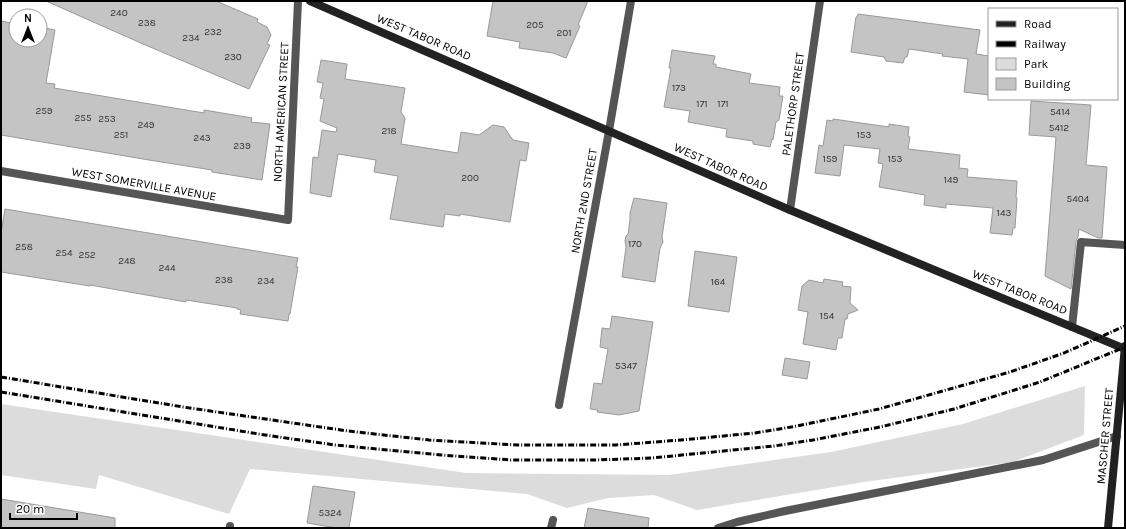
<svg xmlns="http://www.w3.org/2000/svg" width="1126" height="529" font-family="Karla,sans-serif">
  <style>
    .green { fill: #dcdcdc }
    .building { fill: #c4c4c4; stroke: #999 }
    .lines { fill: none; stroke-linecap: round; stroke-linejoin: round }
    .lane { stroke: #555; stroke-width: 8 }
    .street { stroke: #555; stroke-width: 8 }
    .secondary { stroke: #222; stroke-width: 8 }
    .rail { stroke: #000; stroke-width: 3; stroke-dasharray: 6 2 1 2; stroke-linecap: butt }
    .labels { text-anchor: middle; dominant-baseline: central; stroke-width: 3; stroke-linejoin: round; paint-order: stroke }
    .number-label { font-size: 10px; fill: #313131 }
    .street-label { font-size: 12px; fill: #000; stroke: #fff }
  </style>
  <rect width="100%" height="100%" fill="#fff"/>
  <polygon class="green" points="1085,386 1084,435 1013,462 864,482 697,510 654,495 608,498 567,508 527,494 250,469 229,514 99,475 96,489 1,475 1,404 466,473 669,475 831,452 963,424"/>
  <g class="building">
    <polygon points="46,1 216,1 258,19 257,22 267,27 271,35 267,44 270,45 249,89 143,44"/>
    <polygon points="493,1 588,1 578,25 580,26 566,58 553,53 519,48 520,42 487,36"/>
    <polygon points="858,14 980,30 976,54 989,56 989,95 964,92 968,59 942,56 943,54 909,49 907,57 905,57 903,63 886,61 884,57 851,52 856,17 857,17"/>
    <polygon points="1,21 16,24 16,40 40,40 40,27 55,30 46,83 55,84 54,88 204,113 204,110 252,118 251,122 270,124 262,180 212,172 212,170 149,160 1,135"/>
    <polygon points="672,50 715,56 713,64 716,64 716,67 751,74 749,83 780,87 779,96 783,96 779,120 776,122 773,140 772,139 770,147 753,144 753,141 726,137 727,129 688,122 690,111 664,107 671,68 669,68"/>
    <polygon points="321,60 347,64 345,79 405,88 401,112 405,118 401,144 458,153 461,132 479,135 493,125 504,127 513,140 529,143 526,161 520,160 510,222 460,214 460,216 445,214 443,227 390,219 398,176 374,172 376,160 338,154 331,197 310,193 313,157 318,158 322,130 336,132 337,128 320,121 324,99 320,98 323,83 317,82"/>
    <polygon points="1031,101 1091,105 1086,165 1107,167 1102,238 1098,238 1079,229 1078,237 1076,241 1071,289 1045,276 1056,137 1029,135"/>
    <polygon points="833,119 889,127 889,124 909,127 908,136 910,137 908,149 960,155 959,168 968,169 967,177 1017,181 1016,198 1017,198 1015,228 1013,228 1012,235 990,233 993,208 946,204 946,208 924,205 925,195 879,187 883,164 878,163 880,149 844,145 840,176 815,173 819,145 823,146 827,120 833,121"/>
    <polygon points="634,198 667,203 662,237 663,242 660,248 655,282 622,277 626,247 625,241 626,236 628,234 630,220 630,213"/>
    <polygon points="5,209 298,258 296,267 298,267 290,314 289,314 288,321 240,314 241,310 237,309 237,308 186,300 186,302 90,285 90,286 1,272 1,233"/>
    <polygon points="695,251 737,257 729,312 688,306"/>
    <polygon points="824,279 843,282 842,286 851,287 850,303 858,310 848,314 847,319 845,319 842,338 838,338 836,350 803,344 808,312 798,310 802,286 809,280 823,283"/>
    <polygon points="612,316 653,322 639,411 619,415 597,412 598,410 590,409 594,383 602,384 608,349 600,347 602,328 610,329"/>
    <polygon points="785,358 810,362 807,379 782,375"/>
    <polygon points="313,486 355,492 349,528 337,528 307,523"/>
    <polygon points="1,499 115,518 115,528 1,528"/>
    <polygon points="588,508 649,518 648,528 584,528"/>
  </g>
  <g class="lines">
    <g class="lane">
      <polyline points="1072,327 1081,242 1125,245"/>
      <polyline points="230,528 230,526"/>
      <polyline points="718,528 737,522 785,511 1043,460 1117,436"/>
    </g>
    <g class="street">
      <polyline points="1,171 288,220 298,1"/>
      <polyline points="790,210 820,1"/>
      <polyline points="559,405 609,131 631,1"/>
      <polyline points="551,528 553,520"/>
    </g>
    <g class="secondary">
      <polyline points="310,1 790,210 1125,349"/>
      <polyline points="1108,528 1125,346"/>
    </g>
    <g class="rail">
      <polyline points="1,377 183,407 348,431 429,440 517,445 616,445 681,440 755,433 797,426 879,409 1010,372 1064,353 1125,326"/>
      <polyline points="1,392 265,435 335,445 441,455 511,460 595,460 652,458 774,446 813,440 880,427 954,409 1040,382 1125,347"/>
    </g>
  </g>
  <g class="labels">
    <g class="number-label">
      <text x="119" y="13">240</text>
      <text x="147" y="23">238</text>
      <text x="535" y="25">205</text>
      <text x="213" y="32">232</text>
      <text x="564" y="33">201</text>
      <text x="191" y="38">234</text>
      <text x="233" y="57">230</text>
      <text x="679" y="88">173</text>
      <text x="702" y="104">171</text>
      <text x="723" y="104">171</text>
      <text x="44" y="111">259</text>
      <text x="1060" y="112">5414</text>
      <text x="83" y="118">255</text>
      <text x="107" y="119">253</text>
      <text x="146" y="125">249</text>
      <text x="1059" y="128">5412</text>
      <text x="389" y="131">218</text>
      <text x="121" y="135">251</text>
      <text x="864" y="135">153</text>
      <text x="202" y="138">243</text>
      <text x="242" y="146">239</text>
      <text x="830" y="159">159</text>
      <text x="895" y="159">153</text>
      <text x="470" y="178">200</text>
      <text x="951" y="180">149</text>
      <text x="1078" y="199">5404</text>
      <text x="1004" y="213">143</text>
      <text x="635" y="244">170</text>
      <text x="24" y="247">258</text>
      <text x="64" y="253">254</text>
      <text x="87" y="255">252</text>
      <text x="127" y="261">248</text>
      <text x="167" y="268">244</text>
      <text x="224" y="280">238</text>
      <text x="266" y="281">234</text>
      <text x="718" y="282">164</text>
      <text x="827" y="316">154</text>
      <text x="626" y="366">5347</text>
      <text x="330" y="513">5324</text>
    </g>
    <g class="street-label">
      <text transform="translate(424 37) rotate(23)">WEST TABOR ROAD</text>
      <text transform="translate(793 104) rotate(-82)">PALETHORP STREET</text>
      <text transform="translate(281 112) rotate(-87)">NORTH AMERICAN STREET</text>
      <text transform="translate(721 167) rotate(24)">WEST TABOR ROAD</text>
      <text transform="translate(144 184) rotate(10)">WEST SOMERVILLE AVENUE</text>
      <text transform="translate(584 201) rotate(-80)">NORTH 2ND STREET</text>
      <text transform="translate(1020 292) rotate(22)">WEST TABOR ROAD</text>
      <text transform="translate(1105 436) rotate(-85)">MASCHER STREET</text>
    </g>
  </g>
  <rect width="1126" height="529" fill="none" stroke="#000000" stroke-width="4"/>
  <rect x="988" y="8" width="130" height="92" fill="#ffffff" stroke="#999999"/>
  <rect x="996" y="21" width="20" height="6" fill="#222222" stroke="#999999"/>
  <text x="1024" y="28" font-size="12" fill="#000000">Road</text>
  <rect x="996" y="41" width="20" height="6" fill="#000000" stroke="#999999"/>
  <text x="1024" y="48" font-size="12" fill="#000000">Railway</text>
  <rect x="996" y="58" width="20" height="12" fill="#dcdcdc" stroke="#999999"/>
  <text x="1024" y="68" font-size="12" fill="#000000">Park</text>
  <rect x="996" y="78" width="20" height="12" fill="#c4c4c4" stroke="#999999"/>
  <text x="1024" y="88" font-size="12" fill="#000000">Building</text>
  <g transform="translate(28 28)"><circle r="19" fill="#ffffff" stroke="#999999"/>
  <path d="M0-3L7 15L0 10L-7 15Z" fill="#000000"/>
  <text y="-6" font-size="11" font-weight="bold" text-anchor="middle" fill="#000000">N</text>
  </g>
  <path d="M10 513v6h67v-6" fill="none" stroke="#000000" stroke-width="2"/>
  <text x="16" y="513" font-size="12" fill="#000000" stroke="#ffffff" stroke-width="3" paint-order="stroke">20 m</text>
</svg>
